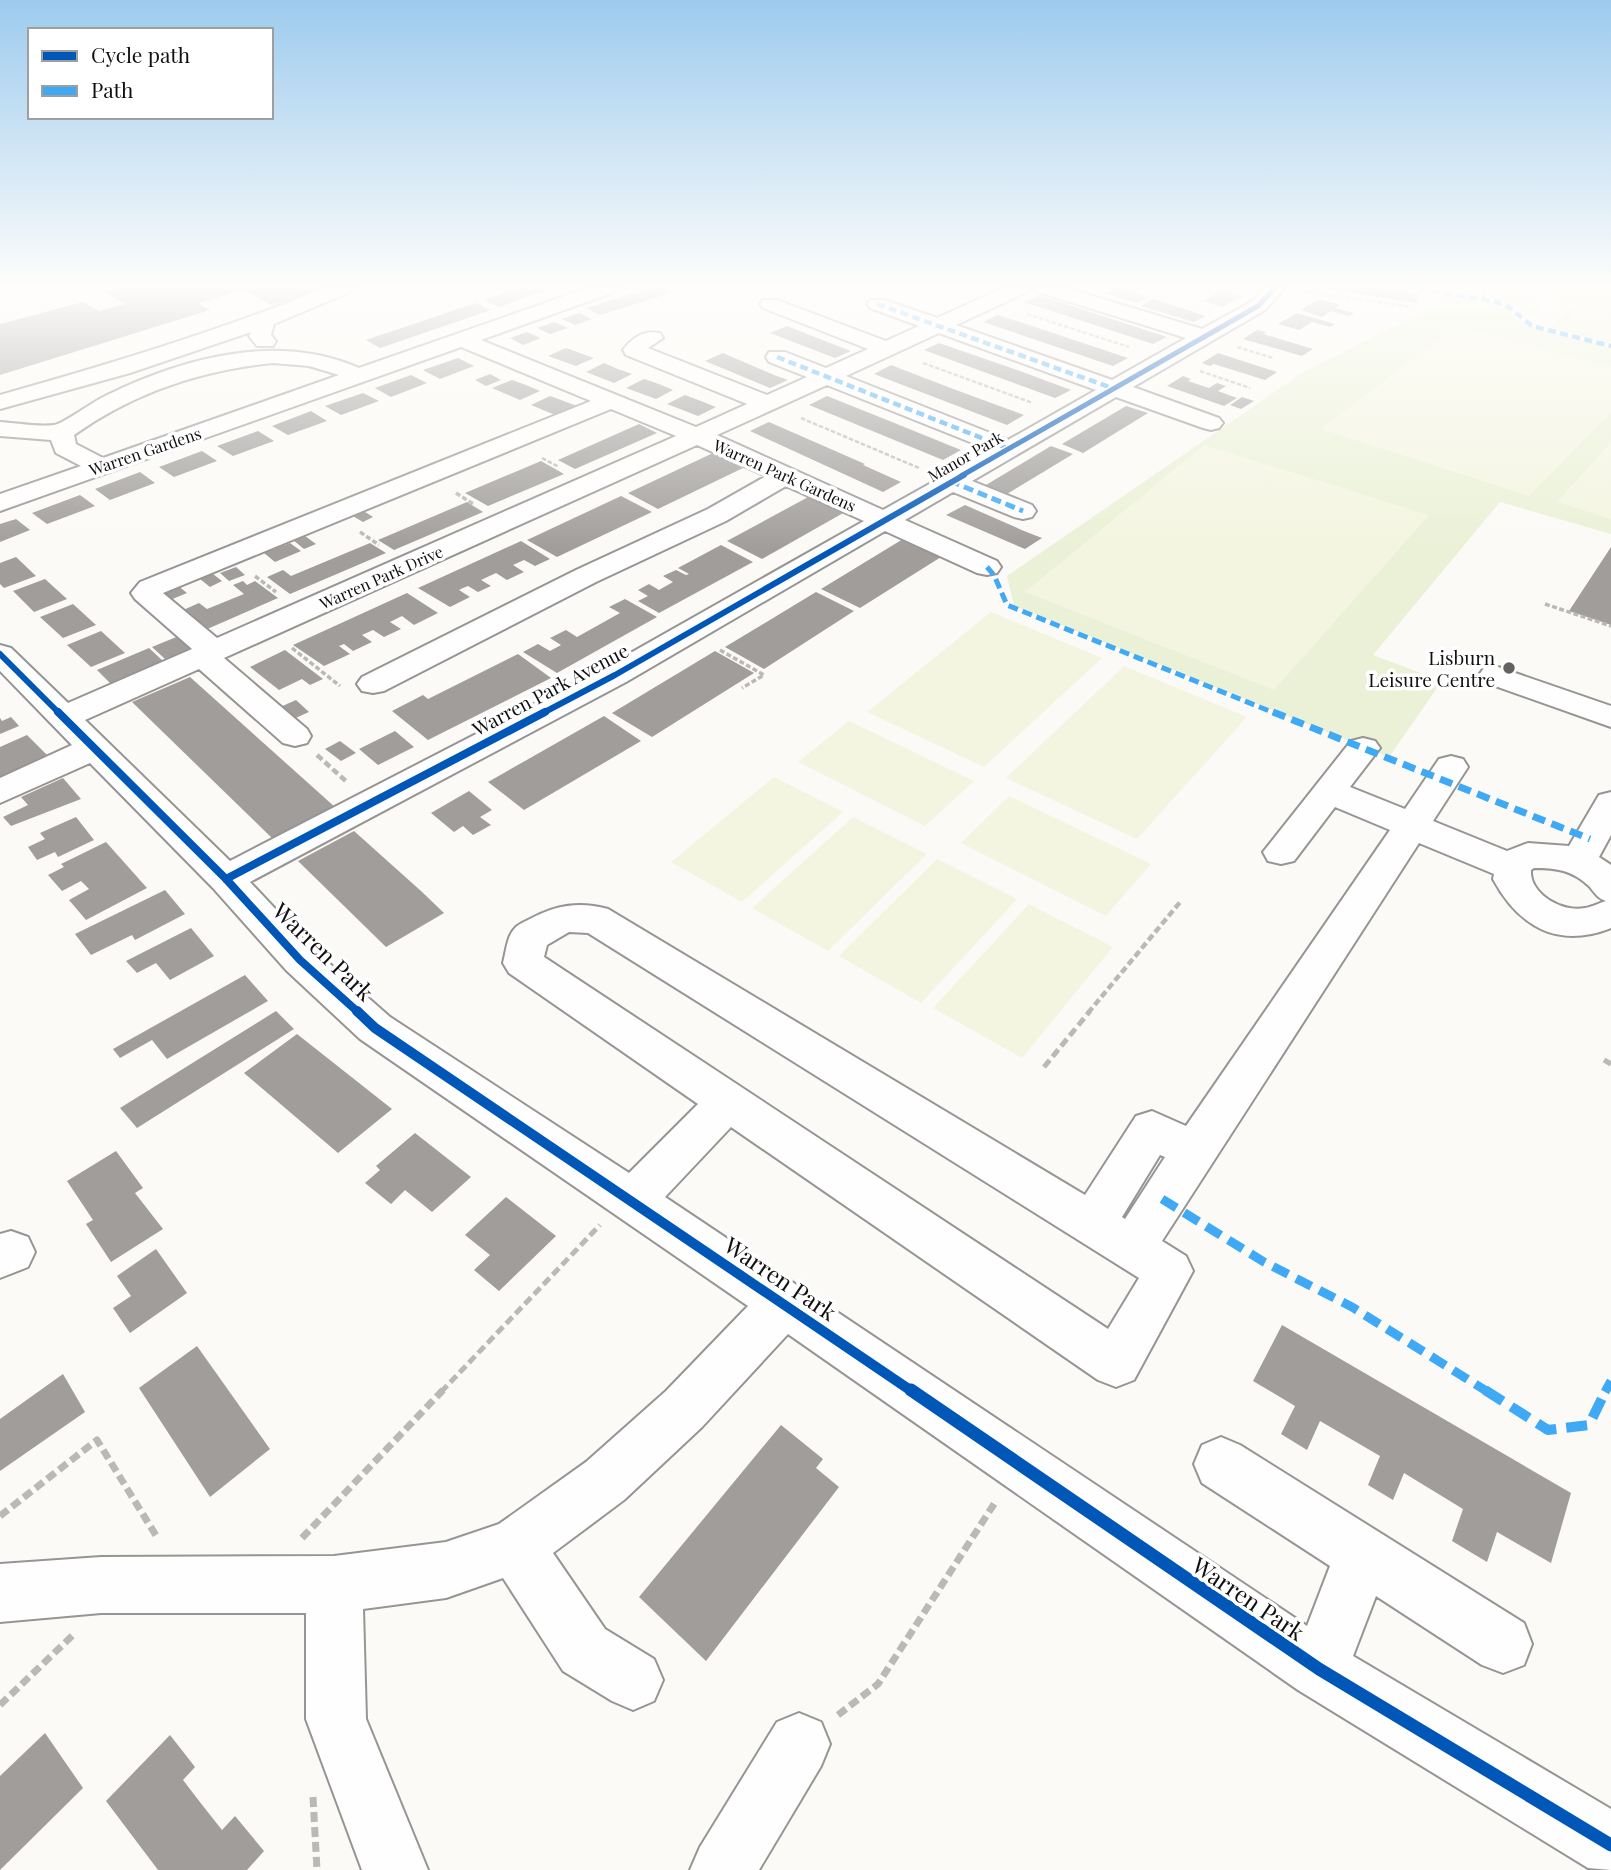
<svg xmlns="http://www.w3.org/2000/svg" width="1611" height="1870" font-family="'Playfair Display',serif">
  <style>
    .green { fill: #eaf1d6 }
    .pitch { fill: #f3f5e0 }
    .building { fill: #a09d9b }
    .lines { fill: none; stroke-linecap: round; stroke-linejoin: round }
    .minor-casing { stroke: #969594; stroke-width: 4 }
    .path-far4 { stroke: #b9b9b8; stroke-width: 2.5; stroke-dasharray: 4.5 2; stroke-linecap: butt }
    .path-far3 { stroke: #b9b9b8; stroke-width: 3.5; stroke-dasharray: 5 2.5; stroke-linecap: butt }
    .path-far2 { stroke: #b9b9b8; stroke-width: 4.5; stroke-dasharray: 7 3.5; stroke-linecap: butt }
    .path-far1 { stroke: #b9b9b8; stroke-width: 5; stroke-dasharray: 9 4.5; stroke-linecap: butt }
    .path { stroke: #b9b9b8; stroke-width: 7; stroke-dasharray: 10 5; stroke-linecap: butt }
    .minor { fill: #fffefe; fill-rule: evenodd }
    .quiet-far4 { stroke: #3fa9f5; stroke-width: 4.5; stroke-dasharray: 8 4.5; stroke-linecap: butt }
    .quiet-far3 { stroke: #3fa9f5; stroke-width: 5; stroke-dasharray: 10 5; stroke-linecap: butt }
    .quiet-far2 { stroke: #3fa9f5; stroke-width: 7; stroke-dasharray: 13 7; stroke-linecap: butt }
    .quiet-far1 { stroke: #3fa9f5; stroke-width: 9; stroke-dasharray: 17 9; stroke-linecap: butt }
    .quiet { stroke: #3fa9f5; stroke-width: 10; stroke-dasharray: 21 10; stroke-linecap: butt }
    .cycleway-far4-casing { stroke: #fff; stroke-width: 8 }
    .cycleway-far3-casing { stroke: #fff; stroke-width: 10 }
    .cycleway-far2-casing { stroke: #fff; stroke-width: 12 }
    .cycleway-far1-casing { stroke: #fff; stroke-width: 15 }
    .cycleway-casing { stroke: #fff; stroke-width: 18 }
    .cycleway-far4 { stroke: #0057b8; stroke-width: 5 }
    .cycleway-far3 { stroke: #0057b8; stroke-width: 6 }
    .cycleway-far2 { stroke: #0057b8; stroke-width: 8 }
    .cycleway-far1 { stroke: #0057b8; stroke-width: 10 }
    .cycleway { stroke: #0057b8; stroke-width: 13 }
    .poi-dot { fill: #636260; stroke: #fff; stroke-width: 2.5 }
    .labels { text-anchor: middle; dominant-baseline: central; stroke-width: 7; stroke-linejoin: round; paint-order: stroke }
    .far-street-label { font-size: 16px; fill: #101010; stroke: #fff }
    .poi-label { font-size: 19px; fill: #101010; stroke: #fff; text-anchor: end }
    .street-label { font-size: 19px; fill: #101010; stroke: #fff }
    .near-street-label { font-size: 23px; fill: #101010; stroke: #fff }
  </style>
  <rect width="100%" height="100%" fill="#fcfaf6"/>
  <g class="green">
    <polygon points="1499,288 1526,288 1519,299 1543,304 1534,317 1517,305 1493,300"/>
    <polygon points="1560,288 1611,288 1611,343 1551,328 1574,302 1552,296"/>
    <polygon points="1451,298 1492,303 1503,307 1526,325 1611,348 1611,534 1500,502 1373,655 1442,681 1389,757 1014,606 1007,576 1305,371"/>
  </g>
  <g class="pitch">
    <polygon points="1600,288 1611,288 1611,340 1559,327"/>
    <polygon points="1456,326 1611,367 1611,413 1529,496 1321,429"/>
    <polygon points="1611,442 1611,519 1557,502"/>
    <polygon points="1204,445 1429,515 1274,690 1025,592"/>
    <polygon points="991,612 1102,658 984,767 867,712"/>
    <polygon points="1124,666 1247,717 1137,839 1006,778"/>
    <polygon points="849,721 974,781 925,826 798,762"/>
    <polygon points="774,777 843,812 742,902 671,862"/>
    <polygon points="1009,796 1151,864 1106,916 961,843"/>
    <polygon points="853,817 927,854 828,951 752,908"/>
    <polygon points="937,859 1017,899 921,1003 839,956"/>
    <polygon points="1029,904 1113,947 1022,1058 933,1008"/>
  </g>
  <g class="building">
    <polygon points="117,288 316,288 323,291 272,305 244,290 198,303 210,310 0,375 0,324 83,302 99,311 125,304 105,292"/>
    <polygon points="520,288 553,288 499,307 484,300"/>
    <polygon points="652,288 665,288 674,292 600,315 586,308"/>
    <polygon points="1114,288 1120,288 1149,297 1136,303 1104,293"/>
    <polygon points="1324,288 1374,288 1418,294 1416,303"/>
    <polygon points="1222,290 1242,296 1222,307 1203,301"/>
    <polygon points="1038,296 1054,300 1167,337 1153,344 1024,302"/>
    <polygon points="1153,299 1188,310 1206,316 1194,322 1141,306"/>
    <polygon points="1319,299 1340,305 1335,308 1354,313 1349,316 1331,311 1322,317 1301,310"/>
    <polygon points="476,303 491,310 380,348 366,340"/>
    <polygon points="579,313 592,319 575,325 562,319"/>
    <polygon points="1297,313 1335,324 1330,327 1312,322 1299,330 1278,324"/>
    <polygon points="998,315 1029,325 1128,358 1113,366 983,322"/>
    <polygon points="554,322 568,328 550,334 537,328"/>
    <polygon points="787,326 825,341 851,351 835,358 770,333"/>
    <polygon points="1257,330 1266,332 1263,334 1313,349 1302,356 1243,339"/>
    <polygon points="527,332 541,338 523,345 510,338"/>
    <polygon points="939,343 1020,371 1071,390 1055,398 924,350"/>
    <polygon points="566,348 594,358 576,366 548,356"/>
    <polygon points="723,353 774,375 788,380 770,388 705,361"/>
    <polygon points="1218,353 1258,366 1277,372 1265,380 1214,364 1210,366 1202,363"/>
    <polygon points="458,358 474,366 440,379 423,370"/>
    <polygon points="604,363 618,369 632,374 614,383 586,372"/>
    <polygon points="891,365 956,390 1024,415 1007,425 874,374"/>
    <polygon points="490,374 501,380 486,386 475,380"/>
    <polygon points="411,375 427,383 391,397 375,388"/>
    <polygon points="1183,376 1191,379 1188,381 1209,388 1217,383 1226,386 1218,391 1237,398 1224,406 1167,386"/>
    <polygon points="644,379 659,384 673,390 656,399 626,388"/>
    <polygon points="512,380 526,385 540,391 520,400 492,388"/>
    <polygon points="363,393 379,401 341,415 325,406"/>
    <polygon points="685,395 701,401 716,407 698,416 667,404"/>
    <polygon points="550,396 580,407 560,417 531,405"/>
    <polygon points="827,396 892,422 961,450 943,460 809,405"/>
    <polygon points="1242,397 1254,401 1241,409 1230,405"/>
    <polygon points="1126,406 1148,413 1083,453 1062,444"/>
    <polygon points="311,411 327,421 288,435 272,426"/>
    <polygon points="769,422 865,464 863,465 901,482 883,492 750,431"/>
    <polygon points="639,424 657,433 575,469 558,460"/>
    <polygon points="258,431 274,441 233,456 217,446"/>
    <polygon points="1051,446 1073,454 1002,497 981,488"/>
    <polygon points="202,451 217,461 174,477 159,467"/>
    <polygon points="713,453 743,468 658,509 628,493"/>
    <polygon points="541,461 564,474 488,506 465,493"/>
    <polygon points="140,472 155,483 110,500 95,489"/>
    <polygon points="80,495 95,506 47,524 32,513"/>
    <polygon points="621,496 652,512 557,557 527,540"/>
    <polygon points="810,496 845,512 762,559 727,541"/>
    <polygon points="467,502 483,512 394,550 378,540"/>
    <polygon points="965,505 1024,531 1042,538 1025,549 946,515"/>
    <polygon points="362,510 373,517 363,522 351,515"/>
    <polygon points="16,519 30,530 0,542 0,524"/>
    <polygon points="305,536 316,544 304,549 293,540"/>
    <polygon points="903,539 941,557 860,608 821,589"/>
    <polygon points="521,541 550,559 535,566 524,560 513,565 524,572 507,580 496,573 481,580 491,586 478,592 468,586 463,588 459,590 470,597 450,607 418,588"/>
    <polygon points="290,543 301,551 275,562 264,553"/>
    <polygon points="370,543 386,553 290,594 267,577 283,570 291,576"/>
    <polygon points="721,545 753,562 659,613 638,601 648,596 638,590 649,584 659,590 673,582 663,576 676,570 686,575 689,574 678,568"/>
    <polygon points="1611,547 1611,625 1569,611"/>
    <polygon points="16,557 36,576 4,588 0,584 0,563"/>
    <polygon points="236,567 245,575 229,581 220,573"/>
    <polygon points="213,574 222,581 210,587 200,579"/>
    <polygon points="45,579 67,599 34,612 13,591"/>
    <polygon points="243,581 247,585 255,581 278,598 205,630 181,611 199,603 207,609 244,594 233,585"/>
    <polygon points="177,585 187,593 170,600 160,591"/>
    <polygon points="816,592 854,611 764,669 725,647"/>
    <polygon points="407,593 438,613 414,625 402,616 390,622 401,629 384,637 373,630 362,635 372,642 353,651 344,644 339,646 350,654 324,666 293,645"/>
    <polygon points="625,599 657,617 557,673 523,652 538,644 550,651 561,645 550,638 566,630 577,637 620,613 609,607"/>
    <polygon points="73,604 96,625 63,638 40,617"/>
    <polygon points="101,631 125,653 91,667 67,645"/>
    <polygon points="186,633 200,645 165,659 152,647"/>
    <polygon points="149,648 163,661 110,683 97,670"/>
    <polygon points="285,650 323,679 310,685 302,679 279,690 250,667"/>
    <polygon points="715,651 754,673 652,737 612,713"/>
    <polygon points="518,654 551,678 428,740 392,711 423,695 428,699"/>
    <polygon points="190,677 336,808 274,840 132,702"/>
    <polygon points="296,700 309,712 291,720 278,708"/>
    <polygon points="604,716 641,741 524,810 488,782"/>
    <polygon points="11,717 19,726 0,734 0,718 2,721"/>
    <polygon points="395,731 414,747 378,765 359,749"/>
    <polygon points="27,735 50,758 0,781 0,747"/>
    <polygon points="340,741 356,753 341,761 325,749"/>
    <polygon points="63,778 81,799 11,826 3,817 28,805 21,797"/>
    <polygon points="469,791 492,810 480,817 491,825 473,835 463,826 454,832 431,813"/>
    <polygon points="76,817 94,840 58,857 55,852 37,860 28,847 45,839 40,833"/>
    <polygon points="354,831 421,891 444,913 386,947 298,861"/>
    <polygon points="106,842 147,888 86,920 69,900 89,889 81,881 62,891 48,875 64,867 61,864"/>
    <polygon points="165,890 185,914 135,940 132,935 91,955 75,934"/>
    <polygon points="191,928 214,956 170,980 156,963 137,973 126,961"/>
    <polygon points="245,975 268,1001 167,1059 152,1040 120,1058 113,1049"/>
    <polygon points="276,1011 294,1029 137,1128 120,1108"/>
    <polygon points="297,1034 392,1109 338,1153 244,1073"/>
    <polygon points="415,1133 471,1177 432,1212 405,1190 391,1204 365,1183 380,1170 376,1166"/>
    <polygon points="116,1151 143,1188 135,1193 163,1229 111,1262 86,1224 93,1220 67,1181"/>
    <polygon points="506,1197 556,1236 499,1291 474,1270 490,1255 465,1235"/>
    <polygon points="156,1249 187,1293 130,1333 113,1308 131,1296 117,1276"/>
    <polygon points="1282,1325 1571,1493 1551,1563 1497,1532 1487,1562 1452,1541 1463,1509 1404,1473 1393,1500 1368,1485 1380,1456 1320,1421 1307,1450 1281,1434 1295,1406 1253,1381"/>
    <polygon points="197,1346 270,1449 210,1497 139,1388"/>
    <polygon points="63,1374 85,1412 0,1471 0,1419"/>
    <polygon points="781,1425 823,1459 816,1468 839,1487 706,1661 639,1597"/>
    <polygon points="45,1733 83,1788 0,1870 0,1776"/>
    <polygon points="170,1735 195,1767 183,1780 203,1806 222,1830 235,1816 264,1851 247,1870 158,1870 106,1801"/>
  </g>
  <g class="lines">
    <g class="minor-casing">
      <g id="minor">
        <path d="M325 288H353L350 292 274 324 271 335 276 341 273 346H257L249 336 251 332 130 373 0 409V395C110 364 219 331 325 288Z"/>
        <path d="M588 288H617L614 292 481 340 696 427 747 404 626 355 623 350C632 338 644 330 660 333L663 338 648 348 767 395 807 377 769 362 766 357 769 352H785L826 368 868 349 763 308 760 304 763 300H777L886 341 919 326 870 308 867 304 870 300H884L937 318 1003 288H1030L1027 292 956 325 1112 380 1186 338 1038 292 1035 288H1066L1202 329 1251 302 1264 288H1285L1265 310 1133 387 1219 418 1223 423 1219 428 1211 430 1203 428 1116 397 972 481 1032 505 1036 511 1032 517 1023 519 1014 517 953 492 905 520 997 561 1001 567 997 573 987 575 977 573 885 531 626 682 250 882 314 950 390 1017 629 1173 698 1104 509 973 503 963C506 952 507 935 516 927 519 924 526 921 530 919 556 905 579 901 608 909L1085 1195 1136 1116 1152 1111 1186 1126 1390 830 1335 807 1294 861 1281 864 1268 861 1263 852 1351 741 1363 738 1375 741 1380 748 1350 787 1405 809 1439 759 1451 756 1463 759 1468 767 1433 821 1507 851 1528 843 1569 846 1599 795 1611 792V835L1599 857 1611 865V928C1558 949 1519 927 1493 879L1494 874 1419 843 1162 1241 1186 1256 1193 1271 1134 1380 1116 1387 1098 1380 731 1127 665 1197 1307 1626 1330 1566 1202 1483 1194 1464 1202 1445 1221 1437 1240 1445 1524 1623 1532 1644 1524 1665 1503 1673 1482 1665 1376 1596 1353 1656 1611 1809V1870L1588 1868 1298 1690 788 1334 702 1427 624 1500 553 1553 605 1629 654 1659 663 1680 654 1701 633 1710 612 1701 563 1671 503 1578 446 1598 363 1609 366 1719 428 1870H362L306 1719V1613H101L0 1622V1564L101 1557 334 1556 446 1542 499 1524 586 1462 666 1391 748 1306 360 1039 286 970 213 888 90 763 0 803V778L72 745 0 671V645L11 648 68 703 192 649 135 599 131 593 140 582 591 401 461 347 0 511V494L81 466 56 453 51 440 0 436V422C17 423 37 427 54 425 63 424 94 401 105 396 182 358 277 332 359 368ZM939 333 1096 390 1008 440 846 376ZM273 363 309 366 339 375 103 458 76 444 74 435C133 393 201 370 273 363ZM827 385 990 450 883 510 717 435ZM611 409 676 436 217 638 163 593ZM697 445 766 476 708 509 576 570 362 677 357 684 362 691 373 693 384 691 596 582 726 521 786 486 864 521 604 668 230 861 85 720 199 669 283 743 295 746 307 743 311 736 307 729 224 658ZM1534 868C1556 868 1572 870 1589 886 1595 893 1597 898 1606 901 1599 903 1592 907 1585 908 1563 913 1529 894 1531 870ZM569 932 588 933 1139 1278 1108 1329 544 957 547 945ZM1160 1155 1165 1157 1125 1219 1122 1217Z"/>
        <polygon points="1495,666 1611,706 1611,727 1484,682 1479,675 1484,668"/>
        <polygon points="11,1231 28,1237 35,1252 28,1267 0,1278 0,1234"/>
        <polygon points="799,1713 821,1722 830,1744 821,1766 759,1870 690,1870 700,1847 777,1722"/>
      </g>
    </g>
    <g class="path-far4">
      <polyline points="1301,291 1412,307"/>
      <polyline points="1482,300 1486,288"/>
      <polyline points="1027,314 1129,347"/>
      <polyline points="1237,347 1273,358"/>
      <polyline points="923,363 1033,403"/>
      <polyline points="1200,371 1250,388"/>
      <polyline points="801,418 919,468"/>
      <polyline points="542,458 559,467"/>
    </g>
    <g class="path-far3">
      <polyline points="456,493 475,505"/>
      <polyline points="360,532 379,545"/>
      <polyline points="255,576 276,592"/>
      <polyline points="1545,604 1611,626"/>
      <polyline points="292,648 340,686"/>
      <polyline points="720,650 764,675 742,688"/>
    </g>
    <g class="path-far2">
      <polyline points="317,755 347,782"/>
      <polyline points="1088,1013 1181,901"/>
    </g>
    <g class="path-far1">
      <polyline points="1604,1060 1611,1064"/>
      <polyline points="1044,1067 1090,1011"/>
      <polyline points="441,1392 600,1225"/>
    </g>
    <g class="path">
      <polyline points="0,1516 97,1440 157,1537"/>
      <polyline points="302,1538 443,1390"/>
      <polyline points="0,1705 73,1635"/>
      <polyline points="838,1715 878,1684 996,1501"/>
      <polyline points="313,1797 317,1870"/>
    </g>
    <use href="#minor" class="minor"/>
    <g class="quiet-far4">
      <polyline points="1420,288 1497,302 1510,308 1532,326 1611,346"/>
      <polyline points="877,304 1112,388"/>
      <polyline points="777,357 1007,448"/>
    </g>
    <g class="quiet-far3">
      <polyline points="950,481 1023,511"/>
      <polyline points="987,567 994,575 1007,605 1277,714"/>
    </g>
    <polyline class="quiet-far2" points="1273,712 1590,839"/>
    <g class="quiet-far1">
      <polyline points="1162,1199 1264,1262 1352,1307 1488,1392"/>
      <polyline points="1605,1392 1611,1381"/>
    </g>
    <polyline class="quiet" points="1485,1390 1548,1430 1589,1425 1606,1390"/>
    <g class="cycleway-far4-casing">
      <polyline id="cycleway-far4" points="961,476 1258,306 1275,288"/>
    </g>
    <g class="cycleway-far3-casing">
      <g id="cycleway-far3">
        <polyline points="0,654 60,714"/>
        <polyline points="541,714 615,675 964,475"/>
      </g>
    </g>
    <g class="cycleway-far2-casing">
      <g id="cycleway-far2">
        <polyline points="58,712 226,879 300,960 359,1013"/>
        <polyline points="226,879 545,712"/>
      </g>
    </g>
    <g class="cycleway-far1-casing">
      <polyline id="cycleway-far1" points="357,1011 375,1028 913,1392"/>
    </g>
    <g class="cycleway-casing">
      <polyline id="cycleway" points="911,1390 1319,1669 1611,1845"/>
    </g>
    <use href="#cycleway-far4" class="cycleway-far4"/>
    <use href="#cycleway-far3" class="cycleway-far3"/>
    <use href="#cycleway-far2" class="cycleway-far2"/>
    <use href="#cycleway-far1" class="cycleway-far1"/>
    <use href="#cycleway" class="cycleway"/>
  </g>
  <linearGradient id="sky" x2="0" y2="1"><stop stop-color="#9dcbee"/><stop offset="0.52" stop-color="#fefdfb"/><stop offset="1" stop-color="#fefdfb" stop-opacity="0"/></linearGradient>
  <rect width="1611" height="550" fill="url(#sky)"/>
  <circle class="poi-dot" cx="1509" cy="668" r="7"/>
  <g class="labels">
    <g class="far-street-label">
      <text transform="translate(145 451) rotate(-19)">Warren Gardens</text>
      <text transform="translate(965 456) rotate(-30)">Manor Park</text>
      <text transform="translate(785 475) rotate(24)">Warren Park Gardens</text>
      <text transform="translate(381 577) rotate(-24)">Warren Park Drive</text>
    </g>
    <g class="poi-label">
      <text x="1495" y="657">Lisburn<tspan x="1495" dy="22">Leisure Centre</tspan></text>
    </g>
    <g class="street-label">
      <text transform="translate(550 689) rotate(-28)">Warren Park Avenue</text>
    </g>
    <g class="near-street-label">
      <text transform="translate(324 951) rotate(44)">Warren Park</text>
      <text transform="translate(781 1278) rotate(34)">Warren Park</text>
      <text transform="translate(1249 1598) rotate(34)">Warren Park</text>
    </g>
  </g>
  <rect x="28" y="28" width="245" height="91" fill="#ffffff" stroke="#9f9f9f" stroke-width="2"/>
  <rect x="42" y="51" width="35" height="10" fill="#0057b8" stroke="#9f9f9f" stroke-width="2"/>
  <text x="91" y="63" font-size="21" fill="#101010">Cycle path</text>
  <rect x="42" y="86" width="35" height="10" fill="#3fa9f5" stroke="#9f9f9f" stroke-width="2"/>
  <text x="91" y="98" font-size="21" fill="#101010">Path</text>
</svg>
